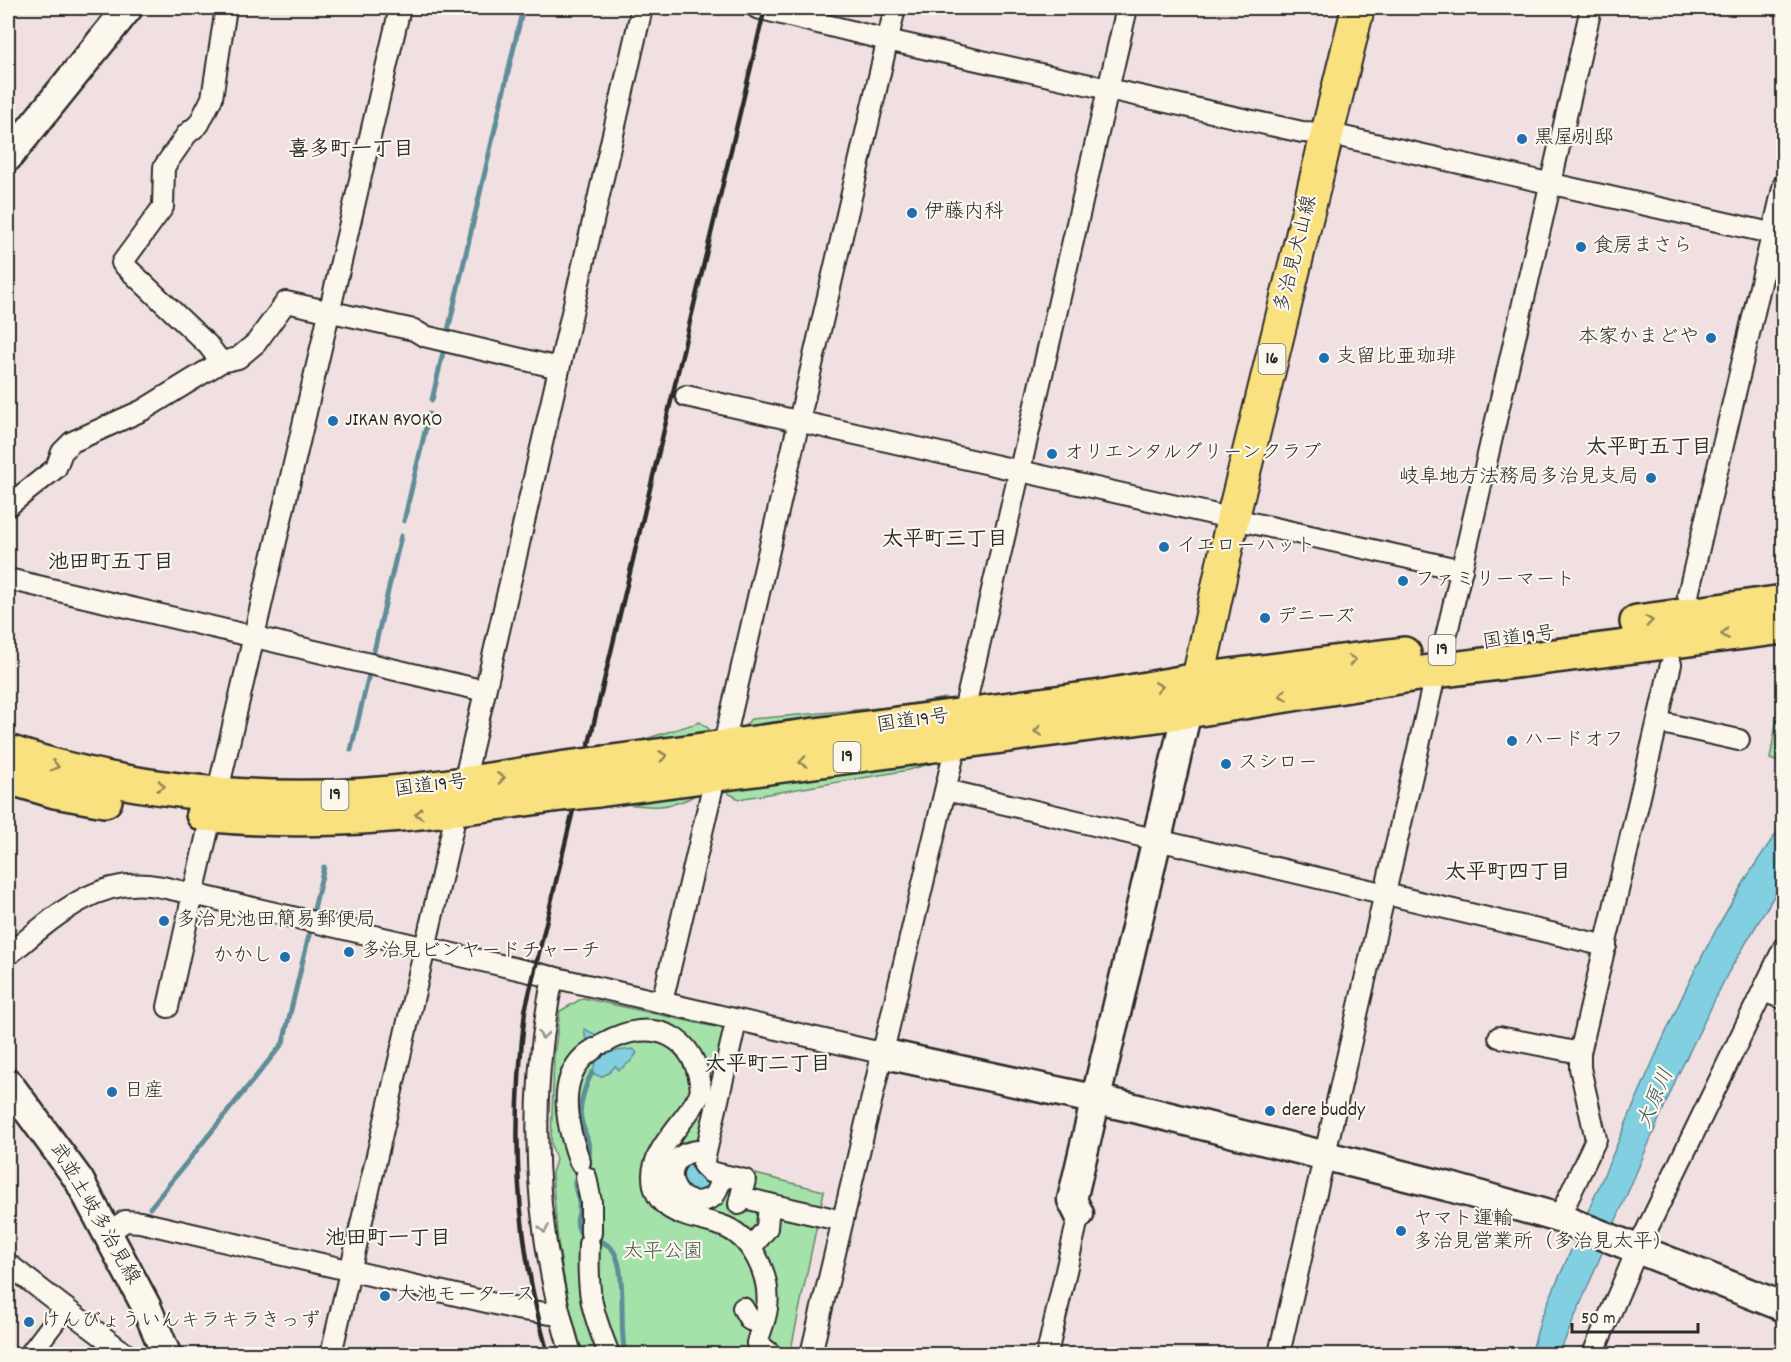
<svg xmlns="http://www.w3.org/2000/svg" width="1791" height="1362" font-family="Dekko,'Klee One',sans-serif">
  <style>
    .green { fill: #a4e2aa; stroke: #68866a; stroke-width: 1.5 }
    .water { fill: #82cfe1; stroke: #5f8d98; stroke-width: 1.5 }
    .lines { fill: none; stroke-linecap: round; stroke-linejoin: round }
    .stream { stroke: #5f8d98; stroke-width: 5 }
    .street-casing { stroke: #2b2b2b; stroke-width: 24 }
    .secondary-casing { stroke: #2b2b2b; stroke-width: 33 }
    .primary-casing { stroke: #2b2b2b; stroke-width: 36 }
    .highway-casing { stroke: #2b2b2b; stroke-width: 38 }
    .street { stroke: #fbf7ec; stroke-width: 20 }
    .secondary { stroke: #fbf7ec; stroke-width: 28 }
    .primary { stroke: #fae180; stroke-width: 32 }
    .highway { stroke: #fae180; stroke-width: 33 }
    .rail { stroke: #2b2b2b; stroke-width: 4.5 }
    .highway-bridge-casing { stroke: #2b2b2b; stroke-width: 38; stroke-linecap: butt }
    .highway-bridge { stroke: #fae180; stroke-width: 33 }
    .oneway { stroke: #928656 }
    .oneway2 { stroke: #93918c }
    .poi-dot { fill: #1f6fb2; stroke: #fbf7ec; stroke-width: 2 }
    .labels { text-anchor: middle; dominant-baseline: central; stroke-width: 4.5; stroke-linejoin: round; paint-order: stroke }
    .shield { fill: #fbf7ec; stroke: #696865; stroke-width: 1.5 }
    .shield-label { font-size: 18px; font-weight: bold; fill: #2b2b2b }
    .poi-label { font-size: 20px; fill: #2b2b2b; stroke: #fbf7ec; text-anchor: start }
    .street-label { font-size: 20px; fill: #2b2b2b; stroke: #fbf7ec }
    .park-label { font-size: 20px; fill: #49594b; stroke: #fbf7ec }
    .neighbourhood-label { font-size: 21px; font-weight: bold; fill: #2b2b2b; stroke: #fbf7ec }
    .water-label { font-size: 21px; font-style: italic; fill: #455c62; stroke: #fbf7ec }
  </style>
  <rect width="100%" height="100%" fill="#f1e0e2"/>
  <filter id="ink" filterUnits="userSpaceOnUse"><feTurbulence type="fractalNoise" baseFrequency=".0167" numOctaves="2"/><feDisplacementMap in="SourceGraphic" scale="12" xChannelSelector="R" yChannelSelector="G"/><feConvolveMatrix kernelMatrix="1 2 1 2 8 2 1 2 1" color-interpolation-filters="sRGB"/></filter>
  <g filter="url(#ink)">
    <g class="green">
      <polygon points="1783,681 1783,764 1770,759"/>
      <polygon points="946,698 954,702 742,729 751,719 890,707"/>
      <polygon points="700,722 709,729 711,737 606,751"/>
      <polygon points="944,757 939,761 909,770 739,799 728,793 729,785"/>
      <path d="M698 788 697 794C667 813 639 805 606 802Z"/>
      <polygon points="583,998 738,1032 707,1162 824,1191 790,1354 583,1354 569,1306 558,1243 552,1173 556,1160 551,1144 554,1056 560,1011"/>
    </g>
    <g class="water">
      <path d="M1783 824V881L1728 973 1677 1077 1559 1354H1531L1541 1318C1567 1259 1593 1201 1618 1142 1667 1028 1709 925 1783 824Z"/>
      <polygon points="584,1029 599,1036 610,1052 633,1049 637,1053 630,1062 619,1070 615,1066 610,1072 601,1077 592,1073 599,1053 586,1041"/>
      <polygon points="690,1154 716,1189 687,1195 676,1169"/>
    </g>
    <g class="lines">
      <g class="stream">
        <polyline points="447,335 523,8"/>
        <polyline points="432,400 444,348"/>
        <polyline points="404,521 429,414"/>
        <polyline points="374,651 401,536"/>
        <polyline points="351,750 370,670"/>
        <polyline points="314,909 324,867"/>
        <path d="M587 1165C594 1147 585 1137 581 1119 578 1107 586 1083 592 1073"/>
        <path d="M581 1172C569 1184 578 1190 579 1203 581 1220 572 1217 582 1236 591 1238 602 1240 609 1246 629 1261 618 1327 625 1354"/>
        <polyline points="150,1208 283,1043 310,931"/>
      </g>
      <g class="street-casing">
        <g id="street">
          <polyline points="757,8 887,40 1302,132 1326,133 1784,236"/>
          <polyline points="221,362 208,345 122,263 163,207 164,167 187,134 199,124 212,98 226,8"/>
          <polyline points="686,396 1462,570"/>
          <polyline points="8,506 56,468 62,452 72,442 143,410 221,362 238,358 256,343 286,302 414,330 424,336 559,368"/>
          <polyline points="8,579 485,691"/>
          <polyline points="1688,595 1784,184"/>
          <polyline points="1443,650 1591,8"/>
          <polyline points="966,702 1127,8"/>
          <polyline points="1658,722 1739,740"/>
          <polyline points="726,735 895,8"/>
          <polyline points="467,770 642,8"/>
          <polyline points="220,782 400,8"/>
          <polyline points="946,790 1606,946"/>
          <path d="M8 955C49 922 90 880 148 885 162 886 178 891 193 894L208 830"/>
          <path d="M553 977C527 1103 534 1231 571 1354"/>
          <polyline points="1763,991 1784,999"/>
          <polyline points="662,1002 713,786"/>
          <polyline points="168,1007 193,894 881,1053"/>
          <polyline points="734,1031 703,1165 710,1172 745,1180 739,1204"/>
          <polyline points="1499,1037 1580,1053"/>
          <path d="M604 1043C652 1015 698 1035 701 1092 690 1117 653 1148 653 1175 653 1215 692 1216 720 1225 752 1235 771 1276 767 1308 766 1319 760 1332 757 1343L771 1354"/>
          <path d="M700 1151C651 1152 673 1222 714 1196L722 1179"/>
          <path d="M580 1162C566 1125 554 1073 594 1049"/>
          <polyline points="586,1177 591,1202 591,1233"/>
          <polyline points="741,1197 769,1204 767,1228 751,1248"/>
          <polyline points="769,1204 830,1218"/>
          <polyline points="1559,1218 1596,1139 1580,1068 1580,1053 1671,664"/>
          <polyline points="108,1233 125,1221 140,1222 517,1309 559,1315"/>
          <path d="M589 1244C587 1293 591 1309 609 1354"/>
          <polyline points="8,1264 65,1308"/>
          <polyline points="743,1308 750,1320 762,1324"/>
          <polyline points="30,1354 65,1308 126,1354"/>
          <polyline points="331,1354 453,827"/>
          <polyline points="811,1354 954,753"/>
          <polyline points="1047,1354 1079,1214"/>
          <polyline points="1279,1354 1436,671"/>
          <polyline points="1593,1354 1638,1248 1784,947"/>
        </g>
      </g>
      <g class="secondary-casing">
        <g id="secondary">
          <polyline points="8,157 128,8"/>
          <polyline points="881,1053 1130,1107 1450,1187 1559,1218 1784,1307"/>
          <polyline points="8,1083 79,1180 146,1306 166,1354"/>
          <polyline points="1079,1214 1072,1200 1187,711"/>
        </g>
      </g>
      <g class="primary-casing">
        <polyline id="primary" points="1190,704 1198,680 1233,517 1358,8"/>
      </g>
      <g class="highway-casing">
        <g id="highway">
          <polyline points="1637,622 1784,602"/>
          <path d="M8 752C139 796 289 807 426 789 473 783 520 775 566 768"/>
          <polyline points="605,763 1101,697 1198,680 1404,654"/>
          <polyline points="8,777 55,791 105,800"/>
          <polyline points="598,790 1187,711 1436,671 1784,627"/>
          <path d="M203 814C327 827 438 812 560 794"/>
        </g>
      </g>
      <use href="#street" class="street"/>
      <use href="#secondary" class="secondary"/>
      <use href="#primary" class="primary"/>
      <use href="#highway" class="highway"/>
      <path class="rail" d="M548 1354C515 1239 511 1130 525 1011L765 8"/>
      <g class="highway-bridge-casing">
        <g id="highway-bridge">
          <polyline points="566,768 605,763"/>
          <polyline points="560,794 598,790"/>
        </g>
      </g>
      <use href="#highway-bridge" class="highway-bridge"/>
    </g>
    <defs><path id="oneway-chevron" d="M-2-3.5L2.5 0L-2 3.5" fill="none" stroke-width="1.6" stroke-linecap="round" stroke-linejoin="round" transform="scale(1.5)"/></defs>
    <g class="oneway">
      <use href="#oneway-chevron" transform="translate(1649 621) rotate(-8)"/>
      <use href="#oneway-chevron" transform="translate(1725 634) rotate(173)"/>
      <use href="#oneway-chevron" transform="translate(1352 660) rotate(-7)"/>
      <use href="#oneway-chevron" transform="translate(1159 687) rotate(-10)"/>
      <use href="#oneway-chevron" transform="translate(1283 695) rotate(171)"/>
      <use href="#oneway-chevron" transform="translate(1038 731) rotate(172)"/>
      <use href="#oneway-chevron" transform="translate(663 756) rotate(-7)"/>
      <use href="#oneway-chevron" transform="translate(803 762) rotate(172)"/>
      <use href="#oneway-chevron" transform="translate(55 766) rotate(14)"/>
      <use href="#oneway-chevron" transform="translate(501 778) rotate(-9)"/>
      <use href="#oneway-chevron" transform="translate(161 786) rotate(8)"/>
      <use href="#oneway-chevron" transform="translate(419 814) rotate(175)"/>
    </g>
    <g class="oneway2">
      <use href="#oneway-chevron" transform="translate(543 1035) rotate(97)"/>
      <use href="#oneway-chevron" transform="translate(544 1229) rotate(81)"/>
    </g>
  </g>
  <g class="poi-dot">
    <circle cx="1522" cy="139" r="6"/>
    <circle cx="912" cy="213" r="6"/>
    <circle cx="1581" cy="247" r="6"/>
    <circle cx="1711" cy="338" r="6"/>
    <circle cx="1324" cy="358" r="6"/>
    <circle cx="333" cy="421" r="6"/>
    <circle cx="1052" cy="454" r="6"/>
    <circle cx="1651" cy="478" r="6"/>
    <circle cx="1164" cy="547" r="6"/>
    <circle cx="1403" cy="581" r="6"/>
    <circle cx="1265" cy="618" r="6"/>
    <circle cx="1512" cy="741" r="6"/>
    <circle cx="1226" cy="764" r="6"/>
    <circle cx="164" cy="921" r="6"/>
    <circle cx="349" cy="952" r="6"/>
    <circle cx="285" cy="957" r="6"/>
    <circle cx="112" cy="1092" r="6"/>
    <circle cx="1270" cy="1111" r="6"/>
    <circle cx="1401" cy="1231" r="6"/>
    <circle cx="385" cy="1296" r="6"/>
    <circle cx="29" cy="1322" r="6"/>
  </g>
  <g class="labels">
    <g class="shield">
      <rect x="1258.5" y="344" width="27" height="30" rx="4.5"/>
      <rect x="1428.5" y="635" width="27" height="30" rx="4.5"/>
      <rect x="833.5" y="742" width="27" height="30" rx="4.5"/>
      <rect x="321.5" y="780" width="27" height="30" rx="4.5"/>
    </g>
    <g class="shield-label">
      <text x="1272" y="359">16</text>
      <text x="1442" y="650">19</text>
      <text x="847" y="757">19</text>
      <text x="335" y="795">19</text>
    </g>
    <g class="poi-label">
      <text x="1534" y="139">黒屋別邸</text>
      <text x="924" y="213">伊藤内科</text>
      <text x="1593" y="247">食房まさら</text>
      <text x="1699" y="338" text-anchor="end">本家かまどや</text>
      <text x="1336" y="358">支留比亜珈琲</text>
      <text x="345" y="421">JIKAN RYOKO</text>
      <text x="1064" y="454">オリエンタルグリーンクラブ</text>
      <text x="1639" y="478" text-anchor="end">岐阜地方法務局多治見支局</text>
      <text x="1176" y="547">イエローハット</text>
      <text x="1415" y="581">ファミリーマート</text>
      <text x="1277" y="618">デニーズ</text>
      <text x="1524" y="741">ハードオフ</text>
      <text x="1238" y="764">スシロー</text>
      <text x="176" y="921">多治見池田簡易郵便局</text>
      <text x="361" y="952">多治見ビンヤードチャーチ</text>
      <text x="273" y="957" text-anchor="end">かかし</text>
      <text x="124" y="1092">日産</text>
      <text x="1282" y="1111">dere buddy</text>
      <text x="1413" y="1220">ヤマト運輸<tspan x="1413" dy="23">多治見営業所（多治見太平）</tspan></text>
      <text x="397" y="1296">大池モータース</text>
      <text x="41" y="1322">けんびょういんキラキラきっず</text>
    </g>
    <g class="street-label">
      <text transform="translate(1297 254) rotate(-76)">多治見犬山線</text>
      <text transform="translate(1519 639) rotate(-8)">国道19号</text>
      <text transform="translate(913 722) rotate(-8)">国道19号</text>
      <text transform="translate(431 787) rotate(-7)">国道19号</text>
      <text transform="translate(94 1214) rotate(60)">武並土岐多治見線</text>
    </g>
    <g class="park-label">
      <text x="663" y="1253">太平公園</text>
    </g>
    <g class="neighbourhood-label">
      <text x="351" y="151">喜多町一丁目</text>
      <text x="1649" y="449">太平町五丁目</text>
      <text x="945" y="541">太平町三丁目</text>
      <text x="111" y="564">池田町五丁目</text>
      <text x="1508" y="874">太平町四丁目</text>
      <text x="768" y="1066">太平町二丁目</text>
      <text x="388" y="1240">池田町一丁目</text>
    </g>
    <g class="water-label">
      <text transform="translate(1657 1099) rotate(-67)">大原川</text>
    </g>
  </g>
  <rect width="1791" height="1362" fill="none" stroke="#fbf7ec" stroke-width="30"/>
  <rect x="15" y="15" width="1761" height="1332" fill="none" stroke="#2b2b2b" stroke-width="2" filter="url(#ink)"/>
  <path d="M1572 1323v9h126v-9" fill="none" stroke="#2b2b2b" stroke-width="3"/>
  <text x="1581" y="1323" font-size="18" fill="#2b2b2b" stroke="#fbf7ec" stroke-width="4.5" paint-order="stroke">50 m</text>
</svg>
